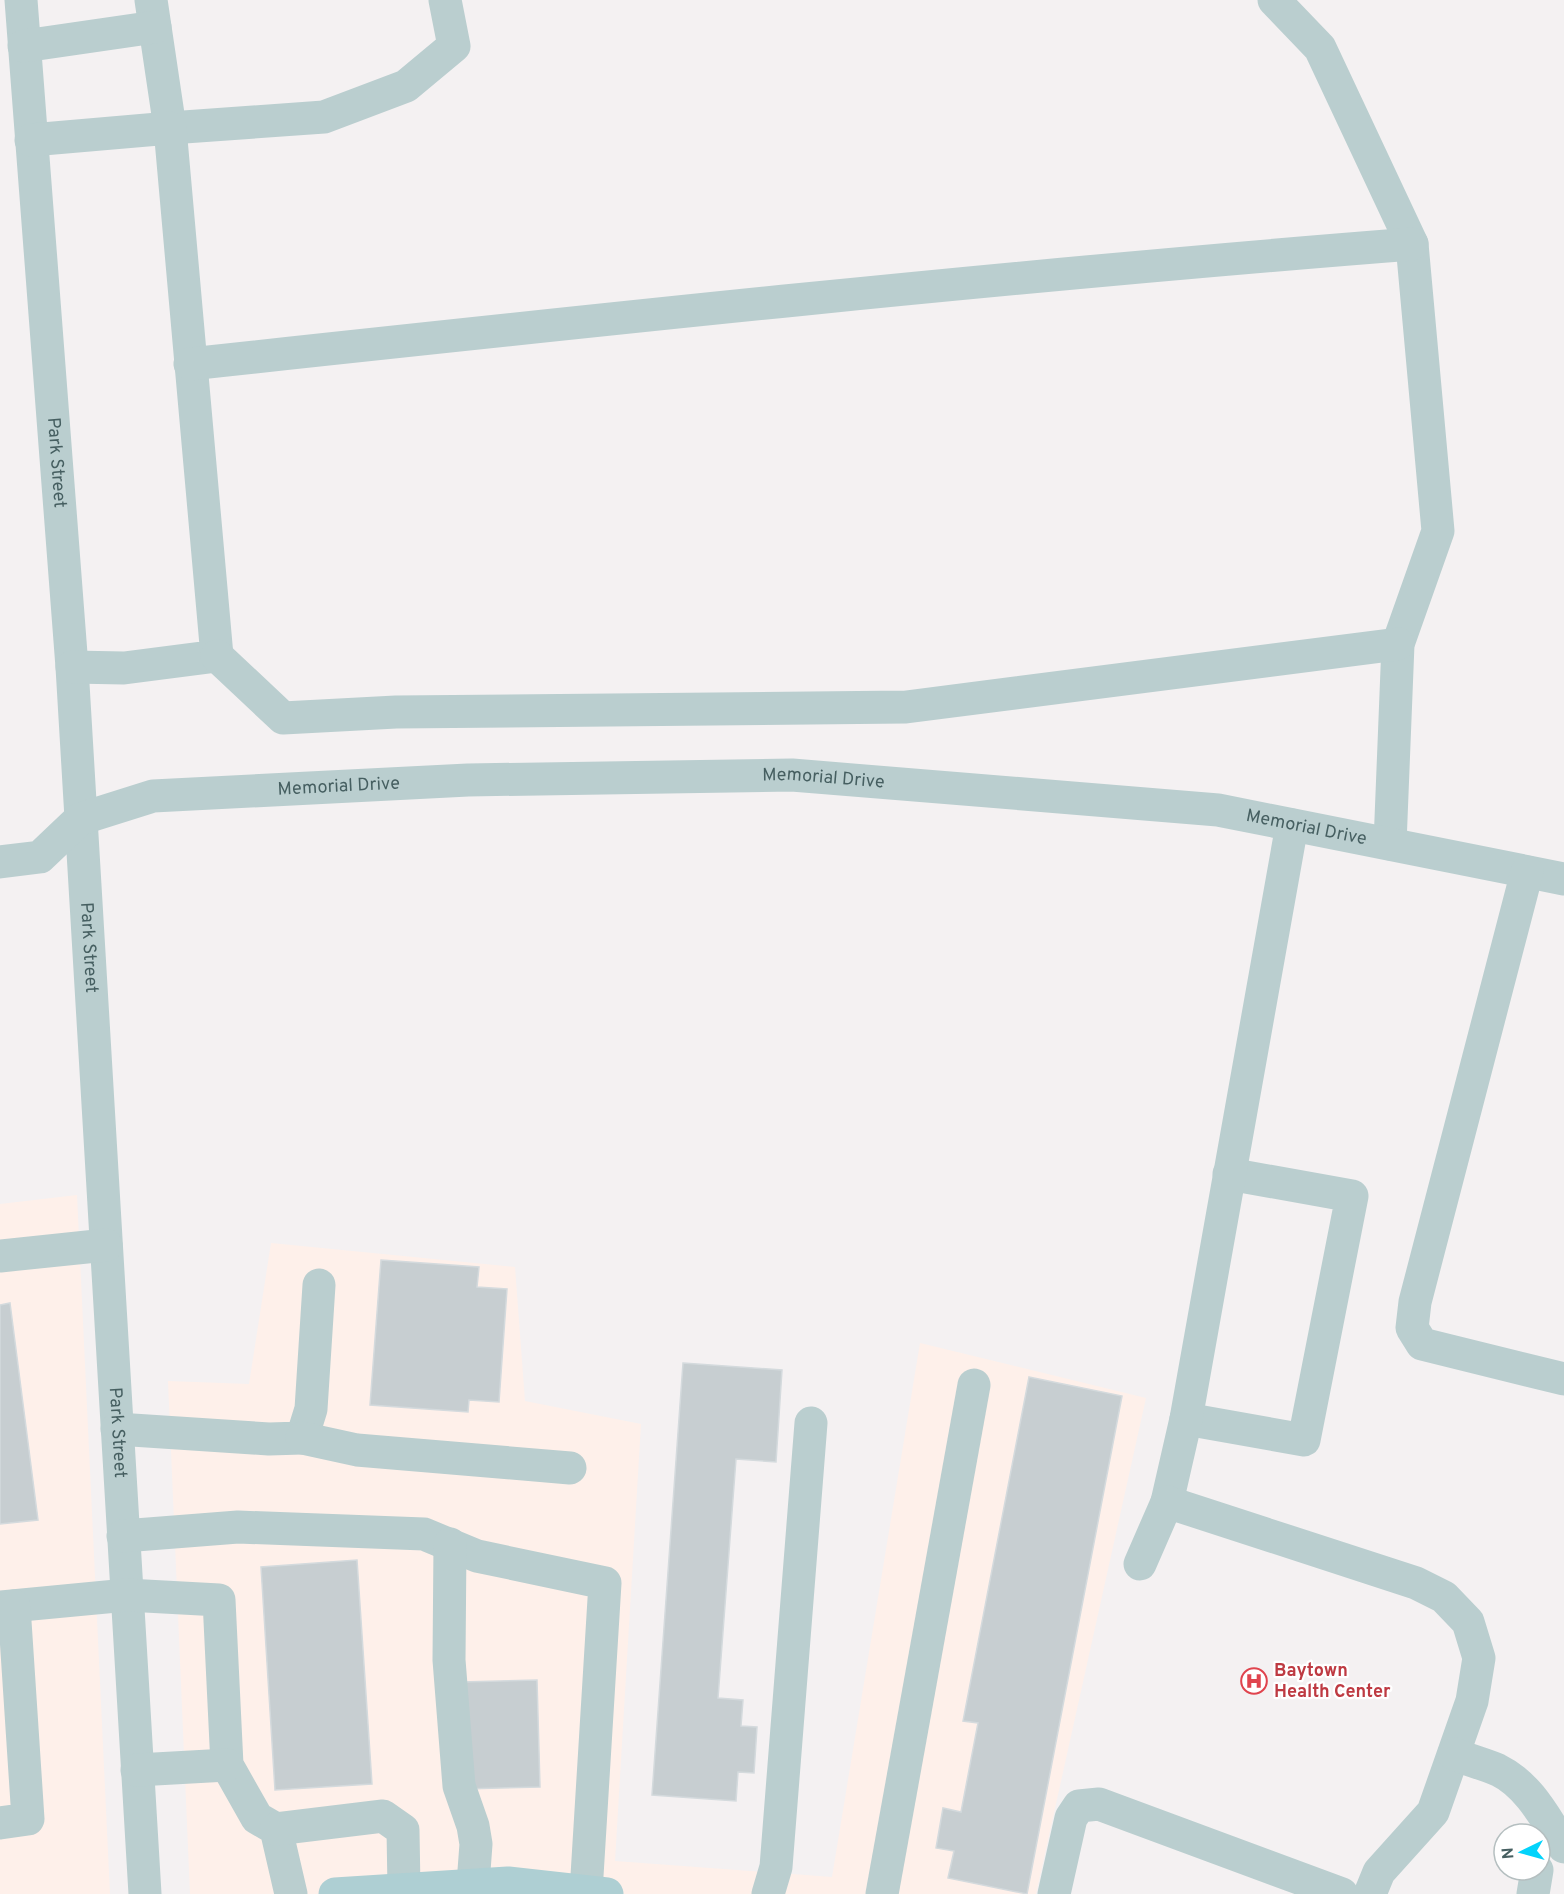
<svg xmlns="http://www.w3.org/2000/svg" width="1564" height="1894" font-family="Overpass,sans-serif">
  <style>
    .commercial { fill: #fef0ea }
    .building { fill: #c7ced1; stroke: #d4dadd; stroke-width: 1.5 }
    .lines { fill: none; stroke-linecap: round; stroke-linejoin: round }
    .minor { stroke: #bacecf; stroke-width: 33 }
    .major { stroke: #aecfd3; stroke-width: 33 }
    .labels { text-anchor: middle; dominant-baseline: central; stroke-width: 4.5; stroke-linejoin: round; paint-order: stroke }
    .street-label { font-size: 18px; fill: #465f61; stroke: #fff }
    .health-label { font-size: 18px; font-weight: bold; fill: #be3a42; stroke: #fff; text-anchor: start }
  </style>
  <rect width="100%" height="100%" fill="#f4f1f2"/>
  <g class="commercial">
    <polygon points="77,1195 110,1894 0,1894 0,1204"/>
    <polygon points="271,1243 515,1267 525,1401 641,1424 615,1861 832,1877 920,1343 1146,1398 1036,1894 190,1894 168,1381 249,1384"/>
  </g>
  <g class="building">
    <polygon points="381,1260 479,1267 477,1287 507,1289 499,1402 469,1400 468,1412 370,1405"/>
    <polygon points="10,1303 38,1520 0,1524 0,1305"/>
    <polygon points="683,1363 782,1370 776,1462 736,1459 718,1698 743,1700 741,1726 757,1727 754,1773 738,1772 736,1801 652,1795"/>
    <polygon points="1029,1377 1122,1396 1027,1894 948,1878 954,1851 936,1848 943,1808 961,1812 978,1723 963,1721"/>
    <polygon points="357,1560 372,1784 275,1790 261,1567"/>
    <polygon points="537,1680 540,1787 464,1789 461,1682"/>
  </g>
  <g class="lines">
    <g class="minor">
      <path id="s1" d="M21 0 72 667 145 1894"/>
      <polyline points="151,0 170,128 324,117 406,86 454,46 445,0"/>
      <polyline points="1274,0 1320,48 1412,244 1438,531 1398,644 1390,844"/>
      <polyline points="24,46 155,27"/>
      <polyline points="31,140 170,128 217,656 124,668 72,667"/>
      <path d="M190 364C597 320 1004 276 1412 244"/>
      <polyline points="217,656 283,718 396,712 906,707 1398,644"/>
      <path id="s2" d="M0 862 40 857 80 819 153 796 468 780 792 775 1218 810 1564 879"/>
      <polyline points="1527,872 1415,1302 1412,1328 1422,1344 1564,1379"/>
      <polyline points="0,1256 106,1245"/>
      <polyline points="1186,1419 1304,1440 1352,1196 1229,1174"/>
      <polyline points="117,1429 269,1439 302,1438 311,1409 319,1285"/>
      <polyline points="302,1438 357,1450 570,1468"/>
      <polyline points="1167,1502 1186,1419 1292,825"/>
      <polyline points="123,1536 238,1527 424,1534 477,1556 605,1583 586,1892"/>
      <polyline points="450,1544 449,1660 459,1786 473,1826 476,1844 473,1884"/>
      <polyline points="1140,1564 1167,1502 1416,1583 1444,1597 1468,1622 1479,1658 1472,1701 1433,1812 1379,1872 1370,1894"/>
      <polyline points="0,1607 127,1595 219,1600 227,1765 257,1818 276,1829 291,1894"/>
      <path d="M1454 1754C1468 1760 1484 1764 1498 1770 1529 1785 1546 1819 1564 1847"/>
      <polyline points="137,1770 227,1765"/>
      <polyline points="0,1823 28,1819 14,1606"/>
      <polyline points="276,1829 383,1816 403,1830 404,1889"/>
      <polyline points="768,1894 776,1867 811,1423"/>
      <polyline points="882,1894 974,1385"/>
      <polyline points="1054,1894 1071,1818 1079,1806 1099,1804 1342,1894"/>
      <polyline points="1533,1894 1537,1870"/>
    </g>
    <polyline class="major" points="335,1894 508,1883 607,1894"/>
  </g>
  <defs>
    <g id="hospital-ring" transform="scale(1.35)"><circle r="9.5" fill="#fff" stroke="#e0444e" stroke-width="1.5"/><path d="M-5-5h3v3.5h4V-5h3V5h-3V1.5h-4V5h-3Z" fill="#e0444e"/></g>
  </defs>
  <g fill-rule="evenodd">
    <use href="#hospital-ring" x="1254" y="1681"/>
  </g>
  <g class="labels">
    <g class="street-label">
      <text stroke="none"><textPath href="#s1" startOffset="464">Park Street</textPath></text>
      <text stroke="none"><textPath href="#s2" startOffset="843">Memorial Drive</textPath></text>
      <text stroke="none"><textPath href="#s2" startOffset="358">Memorial Drive</textPath></text>
      <text stroke="none"><textPath href="#s2" startOffset="1329">Memorial Drive</textPath></text>
      <text stroke="none"><textPath href="#s1" startOffset="950">Park Street</textPath></text>
      <text stroke="none"><textPath href="#s1" startOffset="1436">Park Street</textPath></text>
    </g>
    <g class="health-label">
      <text x="1274" y="1671">Baytown<tspan x="1274" dy="21">Health Center</tspan></text>
    </g>
  </g>
  <g transform="translate(1522 1852) rotate(265)"><circle r="28" fill="#ffffff" stroke="#b5bfc0" stroke-width="1.5"/>
  <path d="M0-4.5L10 22L0 15L-10 22Z" fill="#03d3fb"/>
  <text y="-9" font-size="16" font-weight="bold" text-anchor="middle" fill="#465f61">N</text>
  </g>
</svg>
